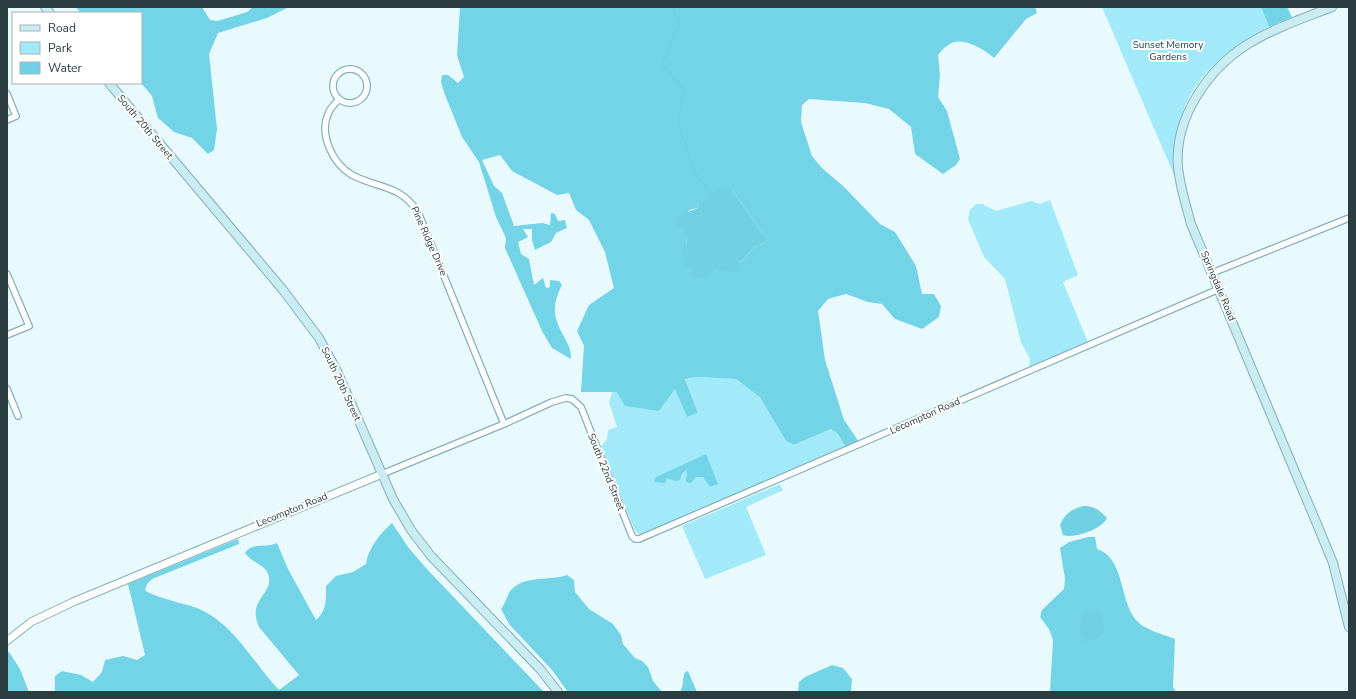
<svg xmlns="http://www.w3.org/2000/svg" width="1356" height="699" font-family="'Nunito Sans',sans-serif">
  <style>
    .green { fill: #a2eaf9 }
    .forest { fill: #74d4e7; fill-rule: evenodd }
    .water { fill: #71d0e4 }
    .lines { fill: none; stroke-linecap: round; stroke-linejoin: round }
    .stream { stroke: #71d0e4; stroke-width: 1.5 }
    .minor-casing { stroke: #85b0ba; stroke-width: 8 }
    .tertiary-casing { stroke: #85b0ba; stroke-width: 9 }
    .secondary-casing { stroke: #85b0ba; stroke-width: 10 }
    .minor { stroke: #fff; stroke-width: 5.5 }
    .tertiary { stroke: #fff; stroke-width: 7 }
    .secondary { stroke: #caedf3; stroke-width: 8 }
    .labels { text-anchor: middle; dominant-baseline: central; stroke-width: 4; stroke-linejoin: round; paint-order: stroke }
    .park-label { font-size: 10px; fill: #123f47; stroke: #fff }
    .street-label { font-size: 10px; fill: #2a3d41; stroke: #fff }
  </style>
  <rect width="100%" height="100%" fill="#e8fafe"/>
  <g class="green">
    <path d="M1102 7H1261L1269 27C1224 51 1185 81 1177 135 1175 148 1175 161 1174 175Z"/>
    <polygon points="1050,200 1078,275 1063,282 1088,342 1029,368 1030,359 1021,342 1005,279 984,257 968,219 970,210 976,204 982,204 996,211 1031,201 1040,204"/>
    <polygon points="697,377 736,379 760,396 786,441 794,445 831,429 837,433 846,447 655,529 640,534 636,532 633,526 601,447 607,439 608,430 617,427 609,402 612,392 675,388 687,417 698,413 685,379"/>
    <polygon points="780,484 783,490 746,507 766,555 705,579 682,526"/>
  </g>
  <g class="forest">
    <polygon points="76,7 202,7 210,20 217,21 231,17 247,12 253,7 289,7 267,18 218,33 209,54 217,129 214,150 208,154 192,138 174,132 158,118 152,96 141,83 141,13 80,13"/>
    <path d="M460 7H1035L1037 13 1026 19 994 58C983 49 961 34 947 46 943 48 941 52 938 55L940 75 938 97 947 111 960 159 956 165 943 174 915 154 911 127 889 109 865 103 809 99 802 105 801 122 812 156 822 168 843 186 880 224 895 232 916 266 922 294H934L941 306 939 317 922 329 895 319 882 304 868 302 846 294 828 299 818 311 825 360 844 420 859 442 846 447 837 433 831 429 794 445 786 441 760 397 736 379 697 377 685 379 698 413 687 417 675 389 659 411 625 406 617 392H581L584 346 577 331 589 305 614 288 605 252 589 220 576 210 569 193 557 195 512 171 500 155 482 160 494 186 502 193 514 226 542 223 550 225 551 213 555 214 558 221 565 220 567 228 556 233 551 242 535 250 532 240V229H523L528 237 518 242 521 254 529 259 534 285 543 278 546 288 550 287V280L559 281 562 285C553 303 552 314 562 333 567 343 571 347 571 359L552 348 542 331 505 248 506 238 496 217 479 162 462 137 445 95 441 82 442 75H448L458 83 464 77 457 55ZM732 190 765 237V243L754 247 742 261 738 262V272L719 270 709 271 687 246 686 232 683 228 689 210 698 208 699 203Z"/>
    <polygon points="1261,7 1287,7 1292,17 1269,27"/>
    <polygon points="706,454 718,484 710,487 703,477 696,477 691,483 686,482 687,470 682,473 680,480 675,481 667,478 665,483 654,482 656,477"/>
    <path d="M392 523 408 547 425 567 544 692H55V676L62 671 81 675 93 682 102 672 105 660 123 656 137 660 145 655 128 584 238 539 239 544 152 579 147 584 145 590C150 596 186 604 197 608 235 624 252 662 279 690L299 675 259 627C247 600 272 595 269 577 267 564 251 563 245 553 252 542 267 548 277 543L288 569 316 620C327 610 326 600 326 586L336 576 353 572 366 564C368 548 380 534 392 523Z"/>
    <path d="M1088 537H1095L1097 549C1125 558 1119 600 1136 620 1144 630 1163 634 1175 639L1173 687 1176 692H1050L1053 640 1049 629 1040 617 1042 610 1064 589 1065 579 1060 548 1069 542Z"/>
    <path d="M567 575 574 580 575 592 589 609 613 624 621 635 623 644 635 658 642 661 648 667 653 681 662 692H568L552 670 509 624 501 609C506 603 507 594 512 589 526 575 550 581 567 575Z"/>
    <polygon points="7,652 9,652 20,669 29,692 7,692"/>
    <polygon points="832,665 843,668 852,679 851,692 798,692 799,682 805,677"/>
    <path d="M688 671 697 692H680C684 685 682 679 685 672Z"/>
  </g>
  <g class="water">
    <path d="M726 188 732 190 765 237V243L754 247 742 261 738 262 740 268 738 272C718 273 718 265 700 279L693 275 691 268 685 266 682 247 687 246C686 236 687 229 678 226L676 221 678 216C684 212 692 211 698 208L699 203 719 189Z"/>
    <path d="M1084 506C1094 506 1101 511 1107 518 1102 529 1074 539 1063 535L1060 525C1065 513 1072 509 1084 506Z"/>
    <path d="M1090 611H1095L1101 615 1105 629C1100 638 1094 642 1084 641 1078 634 1079 619 1084 612Z"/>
  </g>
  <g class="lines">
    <polyline class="stream" points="673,7 679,24 662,64 684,90 678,121 693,170 711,194"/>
    <g class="minor-casing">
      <g id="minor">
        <circle cx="350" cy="86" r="17"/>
        <polyline points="7,94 16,116 7,120"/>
        <path d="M339 99C335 104 330 108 328 114 319 135 333 164 352 175 379 189 399 184 418 212L504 424"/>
        <polyline points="1212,273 1349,218"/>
        <polyline points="7,274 29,326 7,335"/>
        <polyline points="7,389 18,416"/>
        <polyline points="382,474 504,424 552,402 566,398 572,399 581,407 632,536 635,539 639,539 1219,289"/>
      </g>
    </g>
    <g class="tertiary-casing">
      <polyline id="tertiary" points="7,641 31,622 73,602 382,474"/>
    </g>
    <g class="secondary-casing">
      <g id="secondary">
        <polyline points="45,7 50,13"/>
        <path d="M1332 7C1304 18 1274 28 1248 44 1208 69 1174 118 1178 167 1180 187 1186 205 1191 224L1319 529 1333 563 1349 627"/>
        <polyline points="109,83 283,290 319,338 337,371 393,499 411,530 431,556 540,669 558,692"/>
      </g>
    </g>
    <use href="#minor" class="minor"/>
    <use href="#tertiary" class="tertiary"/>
    <use href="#secondary" class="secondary"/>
  </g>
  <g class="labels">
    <g class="park-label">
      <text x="1168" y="45">Sunset Memory<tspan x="1168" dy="12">Gardens</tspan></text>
    </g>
    <g class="street-label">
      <text transform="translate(145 127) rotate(50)">South 20th Street</text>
      <text transform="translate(429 241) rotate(66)">Pine Ridge Drive</text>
      <text transform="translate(1218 286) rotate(67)">Springdale Road</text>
      <text transform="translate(341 384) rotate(65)">South 20th Street</text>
      <text transform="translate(925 416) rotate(-24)">Lecompton Road</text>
      <text transform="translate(606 472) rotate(68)">South 22nd Street</text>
      <text transform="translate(292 510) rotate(-22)">Lecompton Road</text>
    </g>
  </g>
  <rect width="1356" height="699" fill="none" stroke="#2a3d41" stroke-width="16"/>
  <rect x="12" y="12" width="130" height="72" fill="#ffffff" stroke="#aab1b3"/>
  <rect x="20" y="25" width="20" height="6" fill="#caedf3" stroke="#aab1b3"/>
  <text x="48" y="32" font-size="12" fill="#2a3d41">Road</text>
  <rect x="20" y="42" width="20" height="12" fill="#a2eaf9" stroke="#aab1b3"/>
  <text x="48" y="52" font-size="12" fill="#2a3d41">Park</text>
  <rect x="20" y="62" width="20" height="12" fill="#71d0e4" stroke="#aab1b3"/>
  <text x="48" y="72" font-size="12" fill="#2a3d41">Water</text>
</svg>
